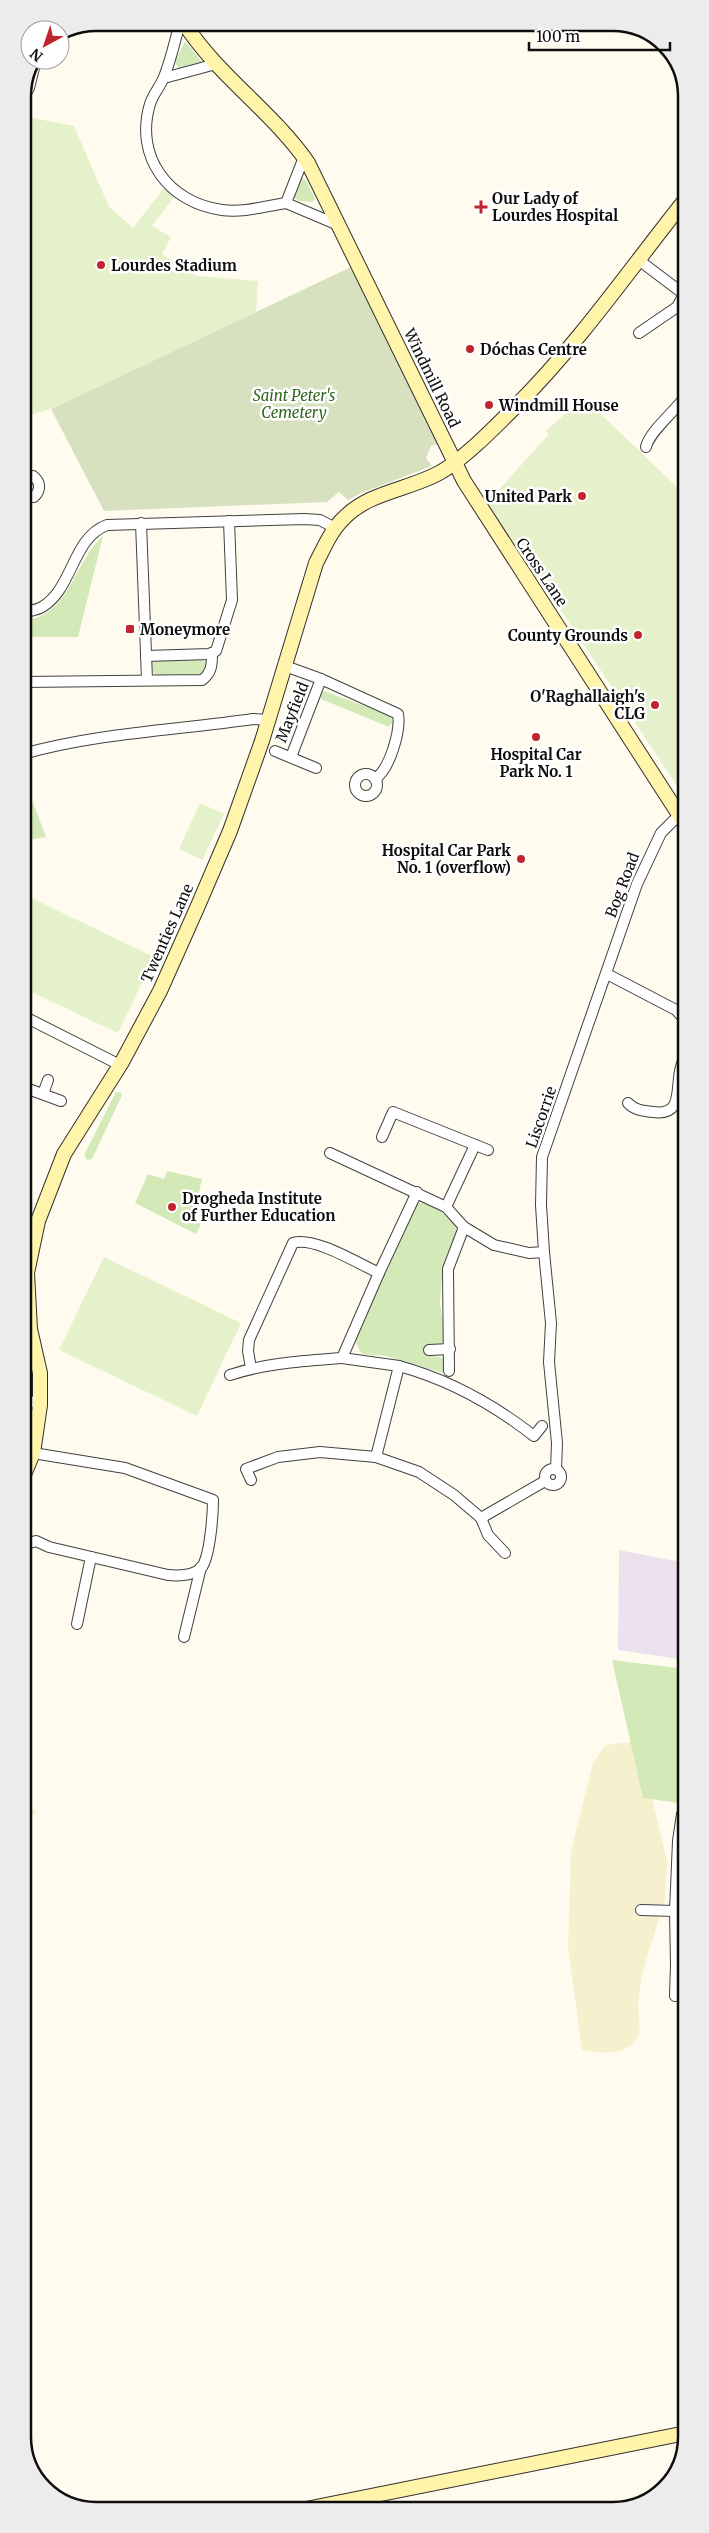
<svg xmlns="http://www.w3.org/2000/svg" width="709" height="2533" font-family="Merriweather,serif">
  <style>
    .industrial { fill: #ebe2ed }
    .farmland { fill: #f5f1cf }
    .green { fill: #d3eab8 }
    .cemetery { fill: #d7e1c0 }
    .pitch { fill: #e4f1ca }
    .lines { fill: none; stroke-linecap: round; stroke-linejoin: round }
    .street-casing { stroke: #414141; stroke-width: 12 }
    .secondary-casing { stroke: #303030; stroke-width: 16 }
    .street { stroke: #fff; stroke-width: 10 }
    .secondary { stroke: #fff4aa; stroke-width: 14 }
    .poi-dot { fill: #c0242e; stroke: #fff; stroke-width: 2 }
    .labels { text-anchor: middle; dominant-baseline: central; stroke-width: 5; stroke-linejoin: round; paint-order: stroke }
    .poi-label { font-size: 15px; font-weight: bold; fill: #0e0e0e; stroke: #fff; text-anchor: start }
    .street-label { font-size: 15px; fill: #0e0e0e; stroke: #fff }
    .park-label { font-size: 15px; font-style: italic; fill: #2e671d; stroke: #fff }
    .rim { fill: none; stroke: #0e0e0e; stroke-width: 2.5 }
  </style>
  <rect width="100%" height="100%" fill="#fffcef"/>
  <polygon class="industrial" points="619,1550 686,1563 686,1660 618,1650"/>
  <g class="farmland">
    <polygon points="638,1741 667,1860 665,1899 642,1974 638,2003 640,2034 630,2046 621,2051 608,2053 592,2052 582,2050 568,1948 571,1851 593,1763 605,1745"/>
    <polygon points="24,1806 38,1812 24,1820"/>
  </g>
  <g class="green">
    <polygon points="185,41 202,62 178,68 175,62"/>
    <polygon points="302,178 306,180 315,199 312,202 298,201 294,197"/>
    <path d="M103 536 78 637H23V620C70 618 73 562 103 536Z"/>
    <polygon points="201,658 208,664 203,674 157,675 150,671 152,661 157,659"/>
    <polygon points="324,691 389,715 394,723 390,724 389,727 321,699 320,694"/>
    <polygon points="32,800 46,837 23,841 23,803"/>
    <polygon points="116,1092 120,1092 122,1095 92,1159 87,1160 84,1155"/>
    <polygon points="167,1171 202,1179 197,1200 189,1219 201,1224 196,1234 135,1203 148,1174 164,1179"/>
    <polygon points="423,1202 437,1207 456,1226 456,1234 446,1256 442,1275 440,1303 445,1337 441,1344 428,1346 428,1355 443,1358 443,1373 386,1356 362,1354 355,1341 416,1204"/>
    <polygon points="612,1660 686,1669 686,1804 643,1798"/>
  </g>
  <polygon class="cemetery" points="351,267 438,444 431,446 426,458 432,466 361,493 348,500 339,492 327,502 104,511 51,409"/>
  <g class="pitch">
    <polygon points="23,116 74,126 109,207 133,228 164,188 175,196 152,226 171,237 162,254 197,276 258,281 256,312 51,409 33,414 23,406"/>
    <polygon points="583,397 678,488 685,479 685,798 562,612 485,505 549,434 546,431"/>
    <polygon points="200,803 224,814 202,860 179,849"/>
    <polygon points="23,894 154,957 118,1033 23,988"/>
    <polygon points="104,1257 241,1323 197,1416 59,1350"/>
  </g>
  <g class="lines">
    <g class="street-casing">
      <g id="street">
        <path d="M180 23C175 40 171 60 164 77 160 87 153 94 150 104 134 157 169 203 222 210 243 213 266 206 286 203L304 157"/>
        <polyline points="164,78 216,64"/>
        <polyline points="23,99 29,88 34,68"/>
        <polyline points="286,203 338,225"/>
        <polyline points="640,261 685,295"/>
        <polyline points="639,333 677,307 684,294"/>
        <path d="M646 447C649 432 675 411 685 397"/>
        <path d="M23 476H33C41 482 41 490 34 497H23"/>
        <polyline points="141,523 147,680"/>
        <path d="M23 613C29 611 37 610 42 607 73 589 72 538 107 525L304 519 320 520 335 528"/>
        <polyline points="146,656 209,654 216,651 232,600 229,521"/>
        <path d="M285 666 321 679 398 714C401 730 390 769 375 779"/>
        <path d="M23 682 202 680C212 673 212 664 212 653"/>
        <polyline points="275,751 316,768"/>
        <path d="M23 754C97 733 177 730 253 719L268 720"/>
        <polyline points="291,757 321,679"/>
        <circle cx="366" cy="785" r="11"/>
        <polyline points="607,974 676,1010 686,1021"/>
        <polyline points="23,1016 120,1065"/>
        <polyline points="23,1087 61,1101"/>
        <polyline points="43,1094 48,1080"/>
        <path d="M628 1103C634 1110 643 1111 653 1112 682 1116 676 1092 680 1071 681 1065 684 1059 686 1052"/>
        <polyline points="382,1137 393,1112 488,1150"/>
        <polyline points="330,1153 446,1207 464,1227 494,1245 529,1253 544,1252 541,1205 542,1157 637,884 661,833 679,815"/>
        <polyline points="446,1207 475,1145"/>
        <polyline points="544,1252 551,1323 549,1362 557,1443 556,1469"/>
        <polyline points="429,1350 450,1349"/>
        <path d="M399 1366C450 1380 493 1404 534 1436L542 1426"/>
        <path d="M251 1368 248 1351 249 1340 293 1243C314 1236 359 1264 379 1273L417 1192"/>
        <polyline points="449,1371 448,1269 464,1227"/>
        <path d="M230 1375C266 1363 304 1361 342 1358L379 1273"/>
        <polyline points="23,1398 40,1405"/>
        <polyline points="376,1457 419,1472 454,1495 481,1518 488,1535 505,1553"/>
        <circle cx="553" cy="1477" r="8"/>
        <polyline points="251,1480 246,1469 278,1457 320,1452 376,1457 399,1366 342,1358"/>
        <polyline points="481,1518 545,1481"/>
        <path d="M23 1545 36 1541 49 1547 168 1575C179 1576 194 1576 202 1567 210 1555 213 1515 213 1500L125 1468 33 1453"/>
        <polyline points="77,1624 91,1557"/>
        <polyline points="184,1637 201,1567"/>
        <polyline points="641,1910 675,1911 678,1841 682,1814 686,1815"/>
        <polyline points="675,1911 676,1964"/>
        <polyline points="675,1996 676,1964 686,1965"/>
      </g>
    </g>
    <g class="secondary-casing">
      <g id="secondary">
        <path d="M184 23C218 76 272 111 308 163L464 481 685 824"/>
        <path d="M23 1477 33 1453 40 1405V1373L30 1329 27 1273 38 1221 64 1154 122 1062 160 991 197 908 230 831 262 741 316 563C324 548 331 530 344 518 369 492 408 490 439 473 463 460 496 426 516 406 579 343 630 269 685 200"/>
        <polyline points="301,2510 686,2433"/>
      </g>
    </g>
    <use href="#street" class="street"/>
    <use href="#secondary" class="secondary"/>
  </g>
  <g class="poi-dot">
    <path d="M478.5 199.5h5v5h5v5h-5v5h-5v-5h-5v-5h5z"/>
    <circle cx="101" cy="265" r="5"/>
    <circle cx="470" cy="349" r="5"/>
    <circle cx="489" cy="405" r="5"/>
    <circle cx="582" cy="496" r="5"/>
    <rect x="125" y="624" width="10" height="10" rx="2.5"/>
    <circle cx="638" cy="635" r="5"/>
    <circle cx="655" cy="705" r="5"/>
    <circle cx="536" cy="737" r="5"/>
    <circle cx="521" cy="859" r="5"/>
    <circle cx="172" cy="1207" r="5"/>
  </g>
  <g class="labels">
    <g class="poi-label">
      <text x="492" y="198">Our Lady of<tspan x="492" dy="17">Lourdes Hospital</tspan></text>
      <text x="111" y="265">Lourdes Stadium</text>
      <text x="480" y="349">Dóchas Centre</text>
      <text x="499" y="405">Windmill House</text>
      <text x="572" y="496" text-anchor="end">United Park</text>
      <text x="140" y="629">Moneymore</text>
      <text x="628" y="635" text-anchor="end">County Grounds</text>
      <text x="645" y="696" text-anchor="end">O'Raghallaigh's<tspan x="645" dy="17">CLG</tspan></text>
      <text x="536" y="754" text-anchor="middle">Hospital Car<tspan x="536" dy="17">Park No. 1</tspan></text>
      <text x="511" y="850" text-anchor="end">Hospital Car Park<tspan x="511" dy="17">No. 1 (overflow)</tspan></text>
      <text x="182" y="1198">Drogheda Institute<tspan x="182" dy="17">of Further Education</tspan></text>
    </g>
    <g class="street-label">
      <text transform="translate(432 378) rotate(64)">Windmill Road</text>
      <text transform="translate(542 572) rotate(56)">Cross Lane</text>
      <text transform="translate(292 712) rotate(-68)">Mayfield</text>
      <text transform="translate(622 885) rotate(-69)">Bog Road</text>
      <text transform="translate(167 933) rotate(-66)">Twenties Lane</text>
      <text transform="translate(541 1117) rotate(-71)">Liscorrie</text>
    </g>
    <g class="park-label">
      <text x="294" y="395">Saint Peter's<tspan x="294" dy="17">Cemetery</tspan></text>
    </g>
  </g>
  <path d="M0 0H709V2533H0ZM96 31H613A65 65 0 0 1 678 96V2437A65 65 0 0 1 613 2502H96A65 65 0 0 1 31 2437V96A65 65 0 0 1 96 31Z" fill="#ececec" fill-rule="evenodd"/>
  <path class="rim" d="M96 31H613A65 65 0 0 1 678 96V2437A65 65 0 0 1 613 2502H96A65 65 0 0 1 31 2437V96A65 65 0 0 1 96 31Z"/>
  <g transform="translate(45 45) rotate(220)"><circle r="24" fill="#ffffff" stroke="#9f9f9f"/>
  <path d="M0-4L9 19L0 12L-9 19Z" fill="#c0242e"/>
  <text y="-8" font-size="14" font-weight="bold" text-anchor="middle" fill="#0e0e0e">N</text>
  </g>
  <path d="M529 42v8h141v-8" fill="none" stroke="#0e0e0e" stroke-width="2.5"/>
  <text x="536" y="42" font-size="15" fill="#0e0e0e" stroke="#ffffff" stroke-width="4" paint-order="stroke">100 m</text>
</svg>
